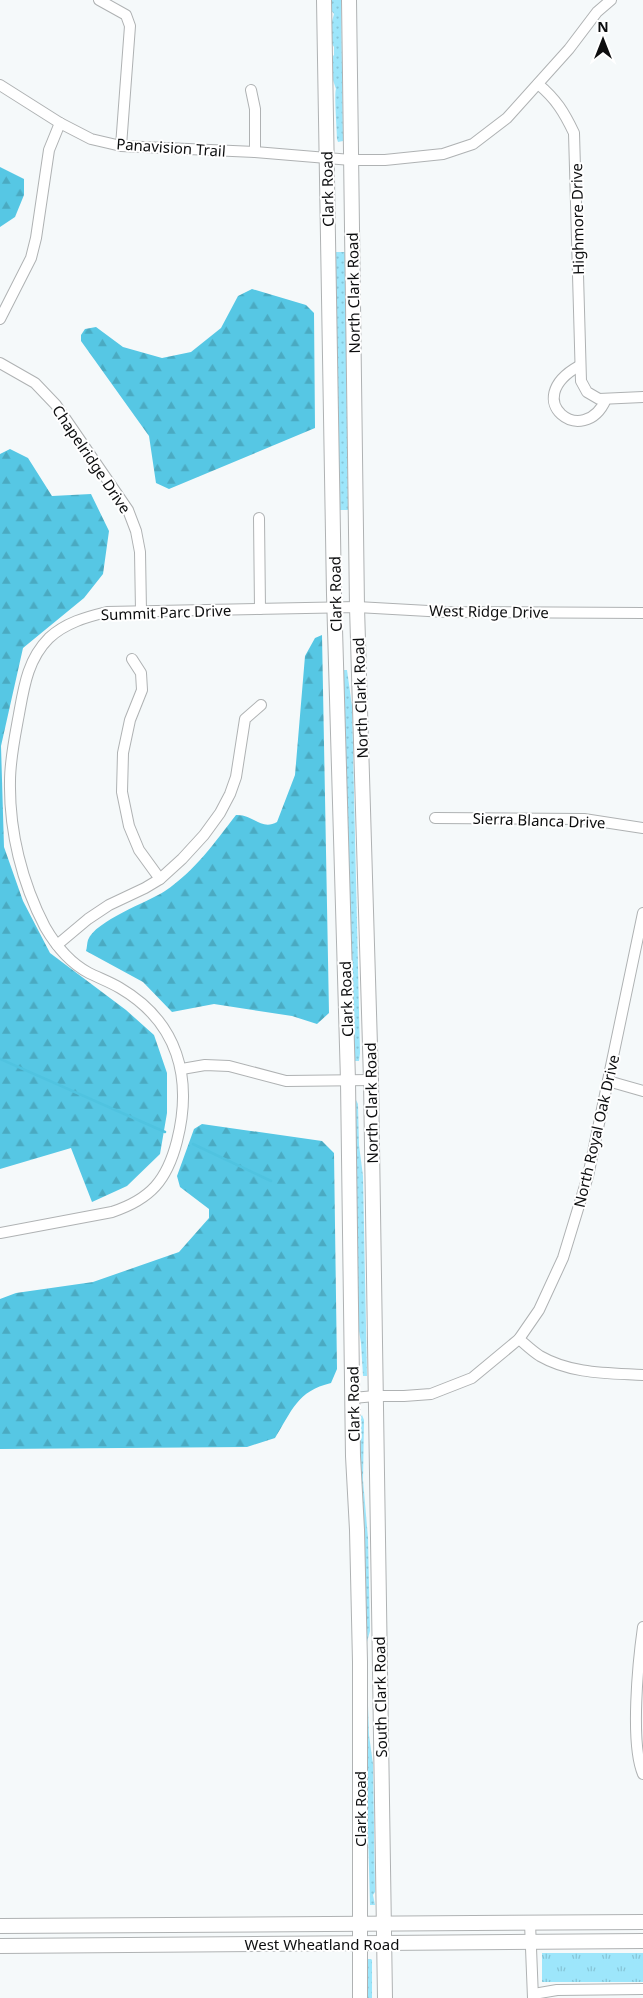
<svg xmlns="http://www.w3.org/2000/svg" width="643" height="1998" font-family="'Noto Sans',sans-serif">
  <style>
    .grass { fill: url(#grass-dots) }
    .forest { fill: url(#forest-firs) }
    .park { fill: url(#park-tufts) }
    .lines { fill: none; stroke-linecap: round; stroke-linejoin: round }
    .stream { stroke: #50c3e0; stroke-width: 2.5 }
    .minor-casing { stroke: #afb2b3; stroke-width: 12 }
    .major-casing { stroke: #afb2b3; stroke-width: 16 }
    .minor { stroke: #fff; stroke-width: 10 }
    .major { stroke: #fff; stroke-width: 14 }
    .labels { text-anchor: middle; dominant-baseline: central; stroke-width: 4; stroke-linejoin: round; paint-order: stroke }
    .street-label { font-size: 15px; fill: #0d0e0f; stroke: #fff }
  </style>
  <defs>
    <pattern id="grass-dots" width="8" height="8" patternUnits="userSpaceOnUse" patternTransform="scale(1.25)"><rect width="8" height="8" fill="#9de6fb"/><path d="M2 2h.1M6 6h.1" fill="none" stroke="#86c4d6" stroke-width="1.8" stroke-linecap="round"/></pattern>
    <pattern id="forest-firs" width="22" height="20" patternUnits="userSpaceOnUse" patternTransform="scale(1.25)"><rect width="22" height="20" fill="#56c7e4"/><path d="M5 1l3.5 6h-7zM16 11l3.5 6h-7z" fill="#4aaac2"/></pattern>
    <pattern id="park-tufts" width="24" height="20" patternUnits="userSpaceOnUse" patternTransform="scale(1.25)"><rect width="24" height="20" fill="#9de6fb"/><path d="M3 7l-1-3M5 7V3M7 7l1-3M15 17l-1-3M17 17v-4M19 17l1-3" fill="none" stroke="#86c4d6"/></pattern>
  </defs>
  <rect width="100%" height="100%" fill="#f5f9fa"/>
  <g class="grass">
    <path d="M331 0H341L343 141 338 142 337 139C337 130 334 93 336 89L333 80V56L334 55V47L332 44V21L334 14 331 10Z"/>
    <polygon points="335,252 345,252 348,510 339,510"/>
    <polygon points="341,670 347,670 352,706 360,1053 359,1061 352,1061"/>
    <polygon points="353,1100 356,1100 358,1104 359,1145 363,1176 367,1376 363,1376 361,1343 357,1319"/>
    <polygon points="362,1415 364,1420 363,1480 368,1538 370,1631 367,1642 363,1642 361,1635 359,1419"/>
    <polygon points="367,1676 369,1735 373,1764 375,1892 373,1895 375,1905 370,1905 368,1832 366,1819"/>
    <polygon points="366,1959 371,1959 372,1960 372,1998 367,1998"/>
  </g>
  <g class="forest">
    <polygon points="0,167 24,179 24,195 15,217 0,227"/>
    <polygon points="252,289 306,305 314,313 315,428 169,489 156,483 149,436 81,341 81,335 85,329 96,327 123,347 162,358 191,352 221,328 238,296"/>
    <polygon points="10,449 28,458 52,496 91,494 109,531 103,574 84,598 23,648 1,746 4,847 23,901 50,953 126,1010 154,1035 167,1073 167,1113 160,1154 127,1186 92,1202 71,1148 0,1169 0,454"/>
    <path d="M322 635 329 1013 317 1024 292 1016 214 1004 172 1012 143 982 86 951C87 948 87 943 88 940 95 921 148 902 165 891 195 871 215 842 236 815 253 814 261 831 277 822L295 775 305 656 315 638Z"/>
    <path d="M202 1124 322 1141 334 1153 337 1369 331 1383C297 1391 292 1411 275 1438L247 1447 0 1449V1299L16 1293 93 1282 179 1252 209 1218V1209L180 1187 177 1176 194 1129Z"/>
  </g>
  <rect class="park" x="542" y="1953" width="101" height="29"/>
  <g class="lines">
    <g class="stream">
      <polyline points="0,1059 165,1132"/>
      <polyline points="193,1144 271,1181"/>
    </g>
    <g class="minor-casing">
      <g id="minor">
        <polyline points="99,0 126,15 130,26 121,146"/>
        <path d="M538 84C556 99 564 112 574 133L581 381 587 392 599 399 643 397"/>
        <polyline points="0,85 60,123 91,139 121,146 255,152 351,160 385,160 443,154 473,144 507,118 569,49 597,12 611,0"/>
        <polyline points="251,90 255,109 255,152"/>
        <polyline points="0,319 31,258 36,238 49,150 60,123"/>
        <polyline points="0,363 35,383 56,405 128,510 136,531 140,552 141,611"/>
        <path d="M579 366C518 400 584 450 606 399"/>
        <polyline points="259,518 260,609"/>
        <polyline points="132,659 141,673 142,690 130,720 123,753 122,792 129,826 139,850 160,879"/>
        <polyline points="435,818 584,819 643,828"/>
        <polyline points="57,945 88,919 109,905 145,888 160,879 182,859 204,835 220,813 230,794 236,777 245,719 261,705"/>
        <polyline points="182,1069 205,1065 229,1066 286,1081 371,1080"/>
        <polyline points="608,1081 643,1091"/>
        <path d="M0 1233 112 1212C151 1199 167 1180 177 1141 193 1078 178 1022 120 988 110 982 99 978 89 973 70 963 56 946 45 927 22 883 9 831 10 781 10 759 15 736 19 714 24 686 28 659 49 638 65 623 86 617 107 612L357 607 446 612 643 613"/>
        <path d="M519 1339C525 1344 532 1351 540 1356 571 1374 608 1373 643 1375"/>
        <polyline points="353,1398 375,1396 404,1396 431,1394 472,1378 519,1339 539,1310 563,1258 588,1176 643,913"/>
        <path d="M643 1627C638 1662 630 1744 643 1774"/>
        <polyline points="530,1923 533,1998"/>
        <polyline points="534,1994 557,1990 643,1989"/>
      </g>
    </g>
    <g class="major-casing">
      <g id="major">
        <polyline points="324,0 334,594 348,1081 353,1456 357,1530 360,1662 360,1998"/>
        <polyline points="349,0 357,607 371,1080 385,1998"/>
        <polyline points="0,1926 643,1922"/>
        <polyline points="0,1946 643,1941"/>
      </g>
    </g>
    <use href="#minor" class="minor"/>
    <use href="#major" class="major"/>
  </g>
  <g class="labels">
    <g class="street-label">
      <text transform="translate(171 147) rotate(4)">Panavision Trail</text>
      <text transform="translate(327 189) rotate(-91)">Clark Road</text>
      <text transform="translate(577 219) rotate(-91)">Highmore Drive</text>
      <text transform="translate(353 293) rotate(-91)">North Clark Road</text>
      <text transform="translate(92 459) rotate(56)">Chapelridge Drive</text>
      <text transform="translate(335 594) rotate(-91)">Clark Road</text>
      <text transform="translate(489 611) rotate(1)">West Ridge Drive</text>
      <text transform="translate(166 612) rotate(-2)">Summit Parc Drive</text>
      <text transform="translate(360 698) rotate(-92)">North Clark Road</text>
      <text transform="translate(539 820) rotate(2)">Sierra Blanca Drive</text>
      <text transform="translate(346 999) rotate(-92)">Clark Road</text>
      <text transform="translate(371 1103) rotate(-91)">North Clark Road</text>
      <text transform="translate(596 1131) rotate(-77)">North Royal Oak Drive</text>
      <text transform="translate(353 1404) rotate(-91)">Clark Road</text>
      <text transform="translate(380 1697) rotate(-91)">South Clark Road</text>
      <text transform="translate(360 1809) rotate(-90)">Clark Road</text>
      <text x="322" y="1944">West Wheatland Road</text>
    </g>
  </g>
  <g transform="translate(603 40)" stroke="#ffffff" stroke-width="4" paint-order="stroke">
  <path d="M0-4L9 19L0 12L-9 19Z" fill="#0d0e0f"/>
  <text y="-8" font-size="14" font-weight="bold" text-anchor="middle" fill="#0d0e0f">N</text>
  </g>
</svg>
